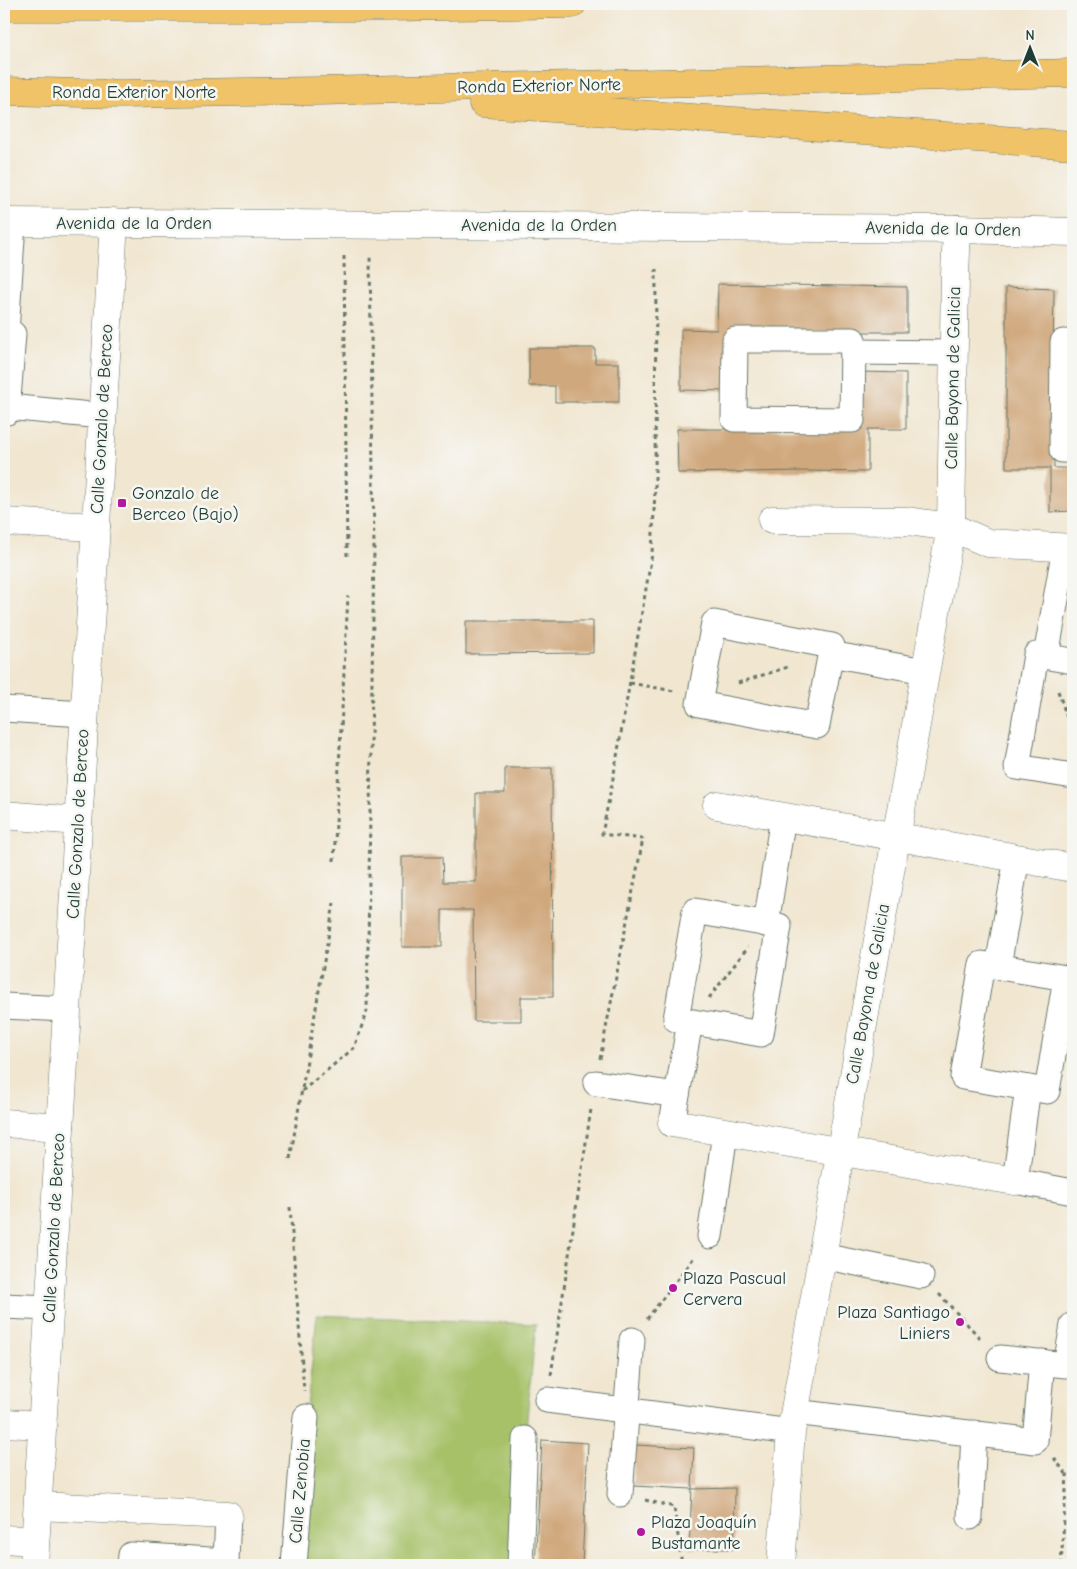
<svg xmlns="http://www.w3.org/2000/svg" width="1077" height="1569" font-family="'Comic Neue',sans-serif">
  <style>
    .green { fill: #a6c167; stroke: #627f4e }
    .building { fill: #d0a87d }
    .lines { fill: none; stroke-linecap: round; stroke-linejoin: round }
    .pedestrian-casing { stroke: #68786b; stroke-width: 27 }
    .minor-casing { stroke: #68786b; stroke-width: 29 }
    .tertiary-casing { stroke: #68786b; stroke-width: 29 }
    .motorway-casing { stroke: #68786b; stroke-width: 29 }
    .path { stroke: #68786b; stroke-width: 3; stroke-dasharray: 4 4; stroke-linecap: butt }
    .pedestrian { stroke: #fff; stroke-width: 25 }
    .minor { stroke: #fff; stroke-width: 28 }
    .tertiary { stroke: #fff; stroke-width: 28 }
    .motorway { stroke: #f0c369; stroke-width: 28 }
    .poi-dot { fill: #b5179e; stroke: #f6f6f2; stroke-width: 2 }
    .labels { text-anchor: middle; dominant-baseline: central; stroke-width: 5; stroke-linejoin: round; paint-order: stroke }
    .street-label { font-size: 18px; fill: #1f3d34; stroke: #f6f6f2 }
    .poi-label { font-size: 18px; fill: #1f3d34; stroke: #f6f6f2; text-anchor: start }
  </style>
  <rect width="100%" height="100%" fill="#f6f6f2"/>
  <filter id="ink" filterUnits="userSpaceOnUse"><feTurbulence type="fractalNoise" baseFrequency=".02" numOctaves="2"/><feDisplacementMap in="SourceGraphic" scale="10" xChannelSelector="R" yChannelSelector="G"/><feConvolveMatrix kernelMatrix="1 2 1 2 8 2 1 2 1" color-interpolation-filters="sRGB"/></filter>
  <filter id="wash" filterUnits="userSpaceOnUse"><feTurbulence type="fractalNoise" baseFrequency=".0096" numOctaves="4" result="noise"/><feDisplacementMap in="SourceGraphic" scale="20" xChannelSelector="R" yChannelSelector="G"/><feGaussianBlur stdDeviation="1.12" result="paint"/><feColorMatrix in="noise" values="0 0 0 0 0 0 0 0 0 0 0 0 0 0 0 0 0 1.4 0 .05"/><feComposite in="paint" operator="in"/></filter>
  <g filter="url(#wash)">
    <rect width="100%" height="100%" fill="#f1e6d0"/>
    <polygon class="green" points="317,1315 536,1324 525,1439 520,1565 294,1565 306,1417"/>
    <g id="blocks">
      <g class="building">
        <polygon points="718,284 907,287 907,332 782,332 728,330 727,391 681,390 681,329 717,330"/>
        <polygon points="1006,287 1054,289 1053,352 1054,468 1073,468 1073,511 1050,512 1050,468 1006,468"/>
        <polygon points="529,348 595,348 595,363 619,363 619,402 555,402 555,386 529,386"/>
        <polygon points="860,372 906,373 906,429 868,429 868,472 805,471 678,473 677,429 859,429"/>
        <polygon points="466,621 593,621 593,653 466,654"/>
        <polygon points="505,768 552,768 553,997 521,997 521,1021 474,1021 473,910 442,910 442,947 402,947 402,857 442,857 443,882 476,882 476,793 505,793"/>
        <polygon points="542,1440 588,1443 582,1565 535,1565"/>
        <polygon points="635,1445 694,1448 692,1489 633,1486"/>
        <polygon points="735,1488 734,1549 689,1549 692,1489"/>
      </g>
    </g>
  </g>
  <g filter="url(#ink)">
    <use href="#blocks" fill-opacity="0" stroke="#68786b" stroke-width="1"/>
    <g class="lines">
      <g class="pedestrian-casing">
        <g id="pedestrian">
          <polyline points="4,334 13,334 7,412 4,412"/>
          <polyline points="6,334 13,222"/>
          <polygon points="735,340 853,340 852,420 734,419"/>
          <polyline points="1073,343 1063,342 1062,450 1073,450"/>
          <polyline points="853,352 953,353"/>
          <polyline points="7,407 102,416"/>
          <polygon points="714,623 832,646 817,726 699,704"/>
          <polyline points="830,654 925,671"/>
          <polyline points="1046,656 1065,548"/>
          <polyline points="1073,661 1036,655 1017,767 1073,776"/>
          <polyline points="4,709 84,714"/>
          <polygon points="695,911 779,926 761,1034 676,1019"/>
          <polyline points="766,924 783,817"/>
          <polygon points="982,964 1066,978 1047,1091 963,1077"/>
          <polyline points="998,966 1017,858"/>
          <polyline points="4,1006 66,1009"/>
          <polyline points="596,1083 677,1095"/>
          <polyline points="1028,1088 1015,1181 1073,1192"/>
          <polyline points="672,1123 690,1022"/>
          <polyline points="710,1236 725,1133"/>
          <polyline points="822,1256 921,1276"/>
          <polyline points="4,1306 49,1308"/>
          <polyline points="1000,1358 1066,1365 1073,1325"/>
          <polyline points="547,1400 791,1432"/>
          <polyline points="794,1412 1035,1441 1042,1362"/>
          <polyline points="620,1494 632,1340"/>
          <polyline points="970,1517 974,1433"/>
          <polyline points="226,1561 228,1515"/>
          <polyline points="130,1565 131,1555 226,1561 225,1565"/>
          <polyline points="294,1565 306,1417"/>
          <polyline points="520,1565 525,1439"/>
        </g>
      </g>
      <g class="minor-casing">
        <g id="minor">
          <polyline points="772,520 907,521 951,527 988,543 1073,548"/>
          <polyline points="4,522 96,527"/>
          <polyline points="717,805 1073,868"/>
          <polyline points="4,815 78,821"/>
          <polyline points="4,1123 60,1127"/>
          <polyline points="672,1123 1015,1181"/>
          <polyline points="4,1423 43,1425"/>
          <polyline points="38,1506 228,1515"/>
          <polyline points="4,1539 35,1541"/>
          <polyline points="34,1565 114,222"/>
          <polyline points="781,1565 791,1432 951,527 955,275 957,229"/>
        </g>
      </g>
      <g class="tertiary-casing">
        <polyline id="tertiary" points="4,222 957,229 1073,232"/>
      </g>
      <g class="motorway-casing">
        <g id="motorway">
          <polyline points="4,7 388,7 572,4"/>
          <polyline points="4,91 120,94 319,91 1073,73"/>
          <polyline points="483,103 1073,145"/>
        </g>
      </g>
      <g class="path">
        <polyline points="344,256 347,557"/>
        <polyline points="630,683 674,691"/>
        <polyline points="738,683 791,666"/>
        <polyline points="1058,691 1073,735"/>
        <polyline points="334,861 348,596"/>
        <polyline points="709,998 748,947"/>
        <polyline points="600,1059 643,839 602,834 615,768 652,554 655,489 656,269"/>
        <polyline points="302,1091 354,1048 367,1011 374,549 370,256"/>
        <polyline points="290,1159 334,903"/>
        <polyline points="290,1207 304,1391"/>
        <polyline points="939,1294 981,1339"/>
        <polyline points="647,1319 695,1256"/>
        <polyline points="551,1375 591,1109"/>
        <polyline points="1054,1458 1067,1475"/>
        <polyline points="645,1500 674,1507 682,1565"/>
        <polyline points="1061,1565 1067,1475 1073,1476"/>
      </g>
      <use href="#pedestrian" class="pedestrian"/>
      <use href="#minor" class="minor"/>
      <use href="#tertiary" class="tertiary"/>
      <use href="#motorway" class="motorway"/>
    </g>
  </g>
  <g class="poi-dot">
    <rect x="117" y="498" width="10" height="10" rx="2.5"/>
    <circle cx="673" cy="1288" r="5"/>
    <circle cx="960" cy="1322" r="5"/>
    <circle cx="641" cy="1532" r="5"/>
  </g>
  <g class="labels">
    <g class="street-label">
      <text transform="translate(539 86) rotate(-1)">Ronda Exterior Norte</text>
      <text x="134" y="92">Ronda Exterior Norte</text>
      <text x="134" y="223">Avenida de la Orden</text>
      <text x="539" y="225">Avenida de la Orden</text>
      <text transform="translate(943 229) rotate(1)">Avenida de la Orden</text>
      <text transform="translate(953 378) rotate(-89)">Calle Bayona de Galicia</text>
      <text transform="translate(102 419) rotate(-87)">Calle Gonzalo de Berceo</text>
      <text transform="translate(78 824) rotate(-87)">Calle Gonzalo de Berceo</text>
      <text transform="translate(868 994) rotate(-80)">Calle Bayona de Galicia</text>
      <text transform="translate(54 1228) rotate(-87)">Calle Gonzalo de Berceo</text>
      <text transform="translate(300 1491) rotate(-85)">Calle Zenobia</text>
    </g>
    <g class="poi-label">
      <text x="132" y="493">Gonzalo de<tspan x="132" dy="21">Berceo (Bajo)</tspan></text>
      <text x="683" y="1278">Plaza Pascual<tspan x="683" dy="21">Cervera</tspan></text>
      <text x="950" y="1312" text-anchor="end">Plaza Santiago<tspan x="950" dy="21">Liniers</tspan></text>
      <text x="651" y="1522">Plaza Joaquín<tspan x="651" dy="21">Bustamante</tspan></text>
    </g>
  </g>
  <rect width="1077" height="1569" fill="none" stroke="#f6f6f2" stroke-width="20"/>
  <g transform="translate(1030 48)" stroke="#f6f6f2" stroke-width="4" paint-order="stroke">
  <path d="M0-4L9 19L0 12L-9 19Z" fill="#1f3d34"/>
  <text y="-8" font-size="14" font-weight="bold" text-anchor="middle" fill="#1f3d34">N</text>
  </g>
</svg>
